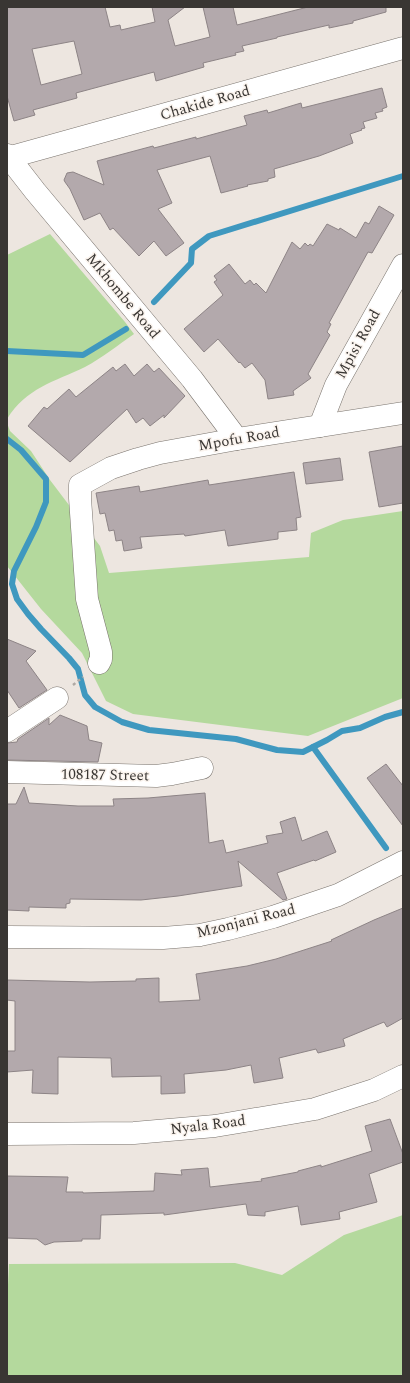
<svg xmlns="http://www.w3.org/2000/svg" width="410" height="1383" font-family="Spectral,serif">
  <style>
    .green { fill: #b4d99d }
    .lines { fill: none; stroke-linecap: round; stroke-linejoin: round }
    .stream { stroke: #3f98bf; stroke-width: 6 }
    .building { fill: #b3a9ac; stroke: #8d8486; fill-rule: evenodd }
    .minor-casing { stroke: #7a746e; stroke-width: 23 }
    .path { stroke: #afa9a4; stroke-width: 2.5; stroke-dasharray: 3 3; stroke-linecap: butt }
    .minor { stroke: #fff; stroke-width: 22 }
    .labels { text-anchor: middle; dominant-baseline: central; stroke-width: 3; stroke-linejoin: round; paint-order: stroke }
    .street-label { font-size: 15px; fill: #393633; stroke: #faf3ed }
  </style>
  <rect width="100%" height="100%" fill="#ede6e0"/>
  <g class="green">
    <path d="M50 234 125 322 134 334C118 345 102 358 85 367 54 382 26 388 7 419V255Z"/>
    <polygon points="7,423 10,431 31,451 50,480 100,546 109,573 309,557 311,533 343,520 403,511 403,698 308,736 133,714 106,701 82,653 41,609 7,566"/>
    <polygon points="403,1215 403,1376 7,1376 7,1306 9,1264 235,1263 282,1275 344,1235"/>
  </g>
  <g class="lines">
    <g class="stream">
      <polyline points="154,302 191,263 192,249 209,236 403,176"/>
      <polyline points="7,351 83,355 126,329"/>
      <polyline points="7,439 21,450 46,479 46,502 36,527 14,571 12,584 17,599 28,614 41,629 69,658 78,669 85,695 95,707 122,722 149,730 236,739 277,750 303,752 327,740 342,731 360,728 385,717 403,712"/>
      <polyline points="313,747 386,848"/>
    </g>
  </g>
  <g class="building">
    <path d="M7 7H105L110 27 120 25 121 30 155 22 152 7H185L168 20 175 46 210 37 203 7H233L237 25 308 7H386V12L353 21V23L329 28V25L277 37V38L242 46 244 51 235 53 236 55 203 63 204 67 156 81 154 72 76 93 77 98 33 110 35 115 14 121 7 96ZM74 41 82 74 41 85 32 49Z"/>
    <polygon points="382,88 387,107 382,109 383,111 375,113 377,118 363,122 365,128 361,129 362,130 350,134 353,143 319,156 274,169 275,177 268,179 268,181 247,185 248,186 221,193 210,156 157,170 172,203 158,209 184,243 166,256 154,241 139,256 113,228 110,230 100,213 84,220 70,189 65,182 64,180 67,173 73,172 104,185 97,161 153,146 154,148 196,137 196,139 247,125 244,116 267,110 268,113 301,103 302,108"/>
    <polygon points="379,206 394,215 372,253 368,252 329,323 331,324 327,332 330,335 308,374 311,378 293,391 294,395 268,399 265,380 252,363 245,368 240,362 239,363 218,339 204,352 184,329 223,295 214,282 217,280 214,276 229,264 245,284 250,280 254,285 256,283 266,293 292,242 300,249 305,243 308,246 310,244 313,246 327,224 339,230 340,228 356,238 365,222 369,224"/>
    <polygon points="125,364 134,376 147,364 154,372 159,368 185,396 164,418 164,415 150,426 143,418 136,423 127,409 70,462 28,426 44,407 47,409 69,389 76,397 113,367 116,371"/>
    <polygon points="403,446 403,503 379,507 369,452"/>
    <polygon points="340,458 343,480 306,484 303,463"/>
    <polygon points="294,472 301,517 296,518 297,530 278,532 278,539 228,546 225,530 185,536 184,534 140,537 142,548 124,551 122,540 116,541 114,530 109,531 105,513 100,514 96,493 139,486 140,492 208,480 209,485"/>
    <polygon points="7,639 36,651 26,661 47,690 19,708 7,690"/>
    <polygon points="60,715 87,726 89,740 102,743 98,762 7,760 7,743 17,742 18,739 49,718 49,725"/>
    <polygon points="386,764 403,786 403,826 367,778"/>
    <polygon points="24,787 29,803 78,806 114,806 113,799 148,798 205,793 209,843 223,840 226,853 268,843 266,836 283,833 280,822 295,817 302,841 327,831 336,852 315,861 314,860 277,873 287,899 283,900 238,861 242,886 178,896 141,900 70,899 70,903 66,904 66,908 29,907 29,911 7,910 7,804 16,804"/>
    <polygon points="403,908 403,1018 387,1027 384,1022 343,1039 345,1046 318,1053 316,1049 279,1058 283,1078 254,1083 251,1065 226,1070 184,1074 185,1093 161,1094 161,1076 112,1077 111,1058 58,1057 58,1094 32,1093 33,1070 7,1072 7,1051 15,1051 15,1001 7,1000 7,980 90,982 136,981 136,979 159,978 159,1002 200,1000 196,974 247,966 276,959 332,941 331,940 374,920"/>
    <polygon points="390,1119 403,1154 403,1162 369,1174 377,1202 339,1212 340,1219 301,1225 298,1206 265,1212 265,1216 248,1215 246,1204 164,1215 164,1213 101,1215 100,1239 82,1239 82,1241 54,1242 45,1245 37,1239 7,1238 7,1176 68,1177 66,1192 83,1192 83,1193 154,1191 155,1173 182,1175 181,1170 208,1168 210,1187 262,1181 261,1179 298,1172 298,1171 321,1165 321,1167 372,1151 365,1126"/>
  </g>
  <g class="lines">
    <g class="minor-casing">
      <g id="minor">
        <polyline points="7,155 35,191 192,379 237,439"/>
        <polyline points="7,158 403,48"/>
        <polyline points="320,426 336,385 403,265"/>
        <polyline points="99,663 101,659 101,652 87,599 80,498 80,485 111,468 138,459 160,453 237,439 403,413"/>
        <polyline points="7,731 57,698"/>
        <polyline points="7,772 156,776 172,774 202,768"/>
        <polyline points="7,937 163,938 200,935 228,929 273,917 338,895 403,862"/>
        <polyline points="7,1134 134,1133 215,1126 315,1109 374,1090 403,1076"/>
      </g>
    </g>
    <polyline class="path" points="73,685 83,677"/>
    <use href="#minor" class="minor"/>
  </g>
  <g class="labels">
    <g class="street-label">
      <text transform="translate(205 103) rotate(-16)">Chakide Road</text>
      <text transform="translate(123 296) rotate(50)">Mkhombe Road</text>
      <text transform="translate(358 344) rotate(-61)">Mpisi Road</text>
      <text transform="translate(239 439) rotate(-10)">Mpofu Road</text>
      <text transform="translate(105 775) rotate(1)">108187 Street</text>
      <text transform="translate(246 921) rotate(-14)">Mzonjani Road</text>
      <text transform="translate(208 1125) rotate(-7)">Nyala Road</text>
    </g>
  </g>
  <rect width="410" height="1383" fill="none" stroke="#393633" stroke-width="16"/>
</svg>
